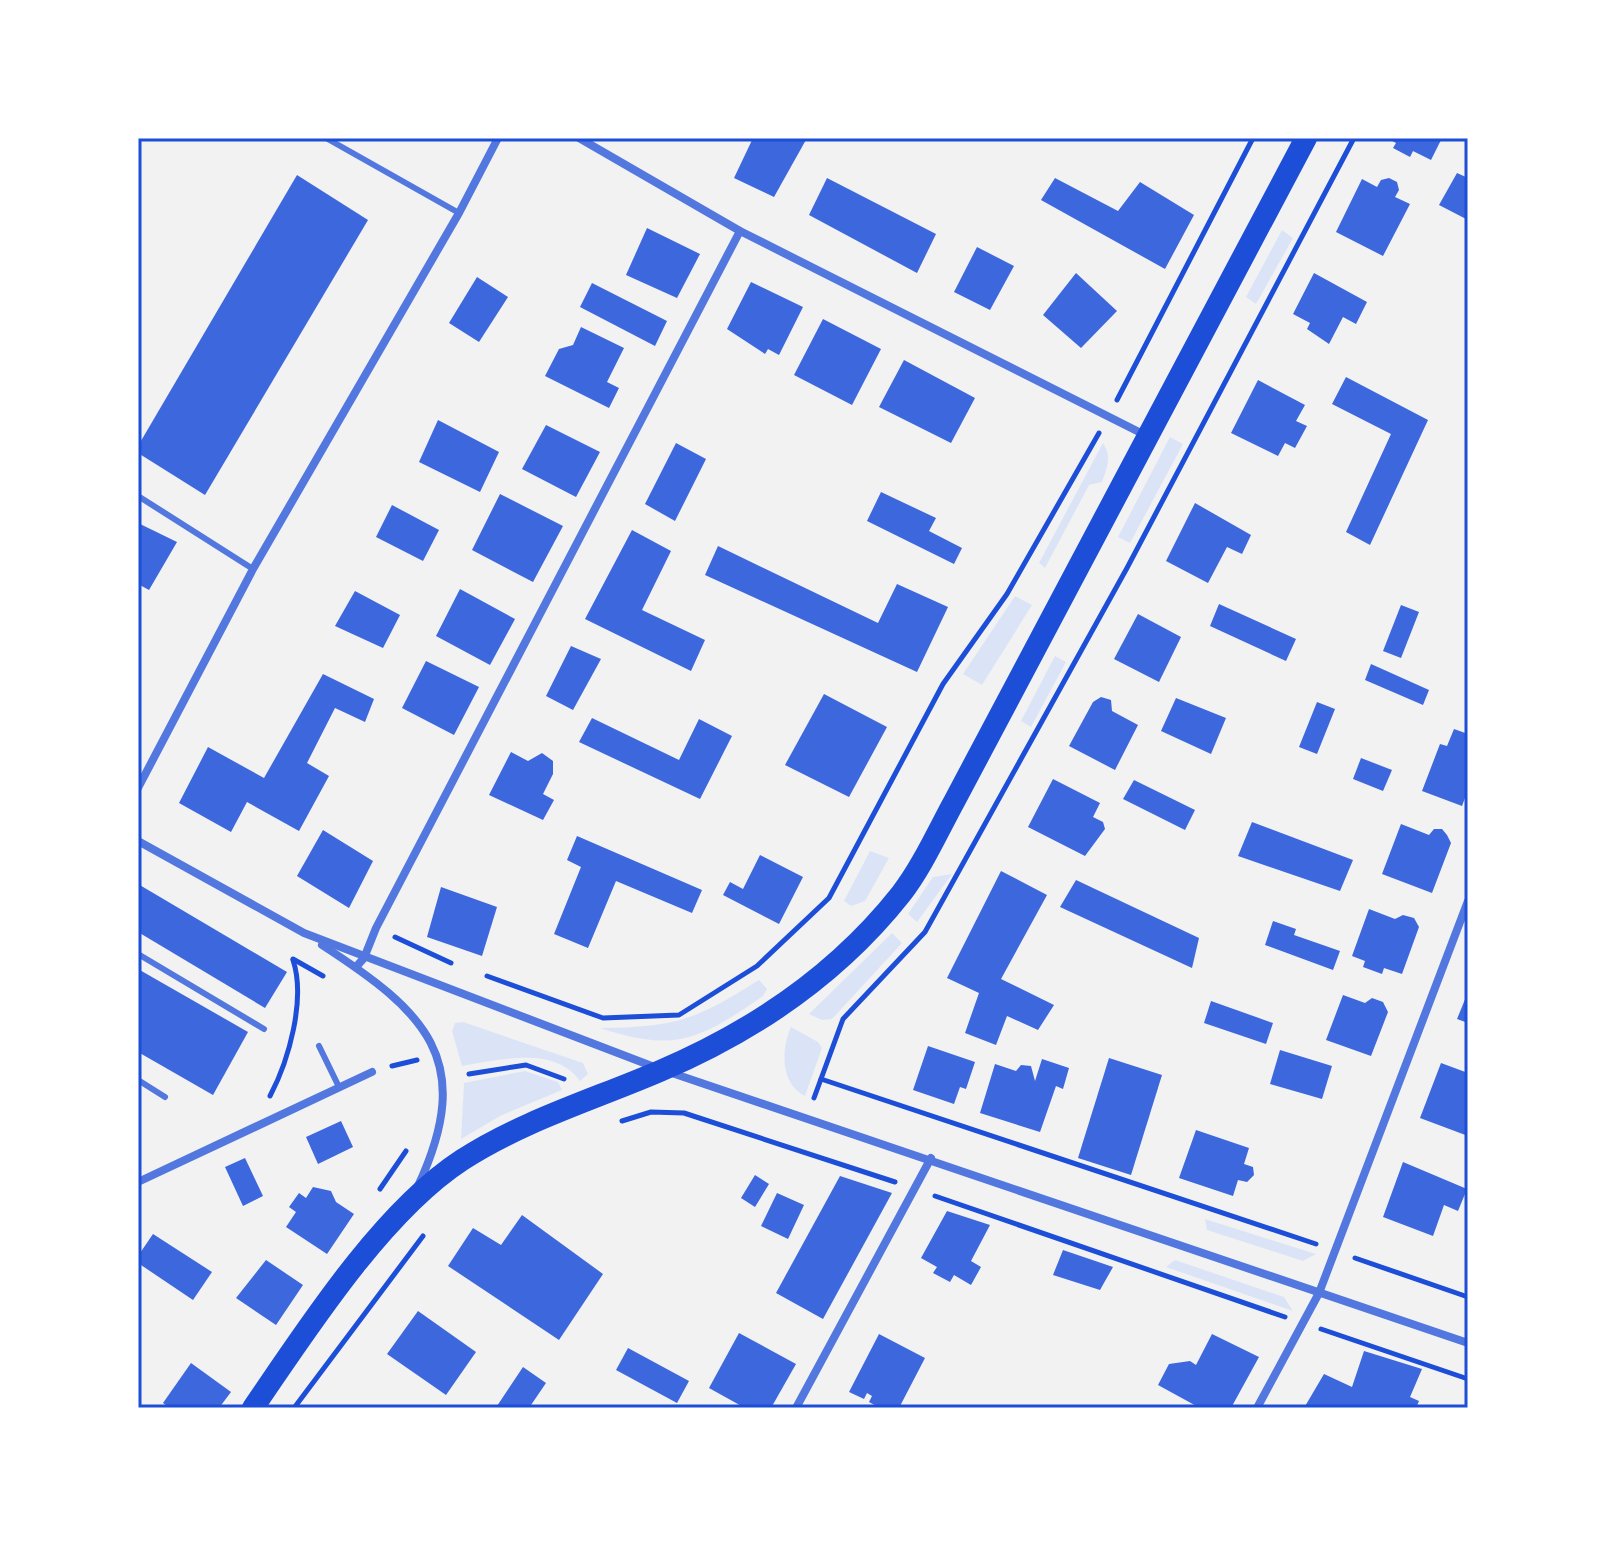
<svg xmlns="http://www.w3.org/2000/svg" width="1606" height="1546" font-family="Figtree,sans-serif">
  <style>
    .green { fill: #dbe4f7 }
    .building { fill: #3d67dc }
    .lines { fill: none; stroke-linecap: round; stroke-linejoin: round }
    .path { stroke: #1d4ed8; stroke-width: 5 }
    .service { stroke: #5277de; stroke-width: 6 }
    .minor { stroke: #5277de; stroke-width: 8 }
    .trunk { stroke: #1d4ed8; stroke-width: 22 }
    .neatline { fill: none; stroke: #1d4ed8; stroke-width: 3 }
  </style>
  <rect width="100%" height="100%" fill="#f2f2f2"/>
  <g class="green">
    <polygon points="1282,230 1293,238 1256,304 1246,297"/>
    <polygon points="1170,437 1183,444 1130,543 1118,537"/>
    <path d="M1103 443C1112 456 1107 468 1102 482L1089 485 1045 568 1039 563Z"/>
    <polygon points="1015,596 1032,605 982,685 963,674"/>
    <polygon points="1055,656 1066,662 1031,727 1021,721"/>
    <polygon points="870,851 889,858 865,901 851,906 844,901"/>
    <polygon points="952,874 917,922 908,914 933,877"/>
    <polygon points="892,933 902,943 832,1019 822,1020 809,1014"/>
    <path d="M759 980 767 989 763 996C699 1040 676 1053 600 1028 677 1027 695 1020 759 980Z"/>
    <path d="M463 1022 583 1063 588 1074 580 1081C555 1045 498 1060 462 1066L452 1031 455 1023Z"/>
    <path d="M791 1027 818 1042 822 1048 805 1096C780 1084 781 1049 791 1027Z"/>
    <polygon points="525,1071 558,1082 562,1090 502,1115 461,1139 464,1083"/>
    <polygon points="1205,1219 1316,1254 1303,1261 1207,1230"/>
    <polygon points="1175,1260 1284,1297 1293,1311 1166,1267"/>
  </g>
  <g class="building">
    <polygon points="753,138 807,138 774,197 734,178"/>
    <polygon points="1387,138 1442,138 1431,160 1413,151 1410,157 1393,148 1396,143"/>
    <polygon points="1457,173 1468,178 1468,220 1439,205"/>
    <polygon points="297,175 368,220 205,495 138,453 138,446"/>
    <polygon points="827,178 936,234 917,273 809,215"/>
    <polygon points="1055,178 1118,211 1140,182 1194,215 1165,269 1041,200"/>
    <polygon points="1389,178 1397,182 1399,190 1395,197 1410,204 1383,256 1336,232 1362,179 1377,187 1381,180"/>
    <polygon points="647,228 700,254 677,298 626,275"/>
    <polygon points="977,247 1014,266 990,310 954,292"/>
    <polygon points="1076,273 1117,311 1081,348 1043,315"/>
    <polygon points="1314,273 1367,302 1356,324 1343,317 1329,344 1307,329 1310,323 1293,314"/>
    <polygon points="477,277 508,297 479,342 449,323"/>
    <polygon points="751,282 803,307 779,355 768,349 765,354 727,329"/>
    <polygon points="592,283 667,321 655,346 580,307"/>
    <polygon points="823,319 881,349 852,405 794,375"/>
    <polygon points="581,327 624,348 607,382 619,388 609,408 545,376 559,349 573,345"/>
    <polygon points="904,360 975,398 951,443 879,407"/>
    <polygon points="1346,377 1428,420 1370,545 1346,532 1391,434 1332,404"/>
    <polygon points="1258,380 1305,405 1296,421 1307,426 1295,448 1285,443 1278,456 1231,433"/>
    <polygon points="438,420 499,452 480,492 419,462"/>
    <polygon points="546,425 600,452 576,497 522,469"/>
    <polygon points="676,443 706,459 675,521 645,504"/>
    <polygon points="881,492 936,518 929,531 962,548 954,564 867,521"/>
    <polygon points="500,494 563,526 533,582 472,550"/>
    <polygon points="1195,503 1251,535 1242,554 1227,547 1208,583 1166,561"/>
    <polygon points="392,505 439,530 423,561 376,537"/>
    <polygon points="138,523 177,542 149,590 138,584"/>
    <polygon points="632,530 671,551 642,610 705,640 691,671 585,619"/>
    <polygon points="718,546 878,623 897,584 948,607 917,672 705,575"/>
    <polygon points="460,589 515,619 490,665 436,636"/>
    <polygon points="355,591 400,615 383,648 335,626"/>
    <polygon points="1219,604 1296,639 1286,661 1210,626"/>
    <polygon points="1401,605 1419,612 1401,658 1383,651"/>
    <polygon points="1138,614 1181,637 1159,682 1114,659"/>
    <polygon points="571,646 601,659 573,710 546,696"/>
    <polygon points="426,661 479,687 454,735 402,708"/>
    <polygon points="1371,664 1429,690 1423,705 1365,680"/>
    <polygon points="323,674 374,699 365,722 335,708 307,763 329,776 299,831 247,802 231,832 179,803 208,747 264,778"/>
    <polygon points="824,694 887,727 849,797 785,765"/>
    <polygon points="1101,697 1111,700 1112,711 1138,725 1115,770 1069,746 1093,702"/>
    <polygon points="1176,698 1226,718 1211,754 1161,731"/>
    <polygon points="1317,702 1335,709 1317,754 1299,747"/>
    <polygon points="592,718 679,760 699,719 732,736 700,799 579,742"/>
    <polygon points="1454,729 1468,734 1468,790 1462,806 1422,791 1440,744 1447,746"/>
    <polygon points="511,752 528,761 542,753 553,761 553,774 543,794 554,800 543,820 489,795"/>
    <polygon points="1361,758 1392,770 1383,791 1353,779"/>
    <polygon points="1053,779 1100,803 1093,817 1103,822 1105,829 1085,856 1028,827"/>
    <polygon points="1134,780 1195,810 1185,830 1123,799"/>
    <polygon points="1252,822 1353,860 1340,891 1238,856"/>
    <polygon points="1401,824 1429,835 1434,829 1442,829 1447,835 1451,843 1432,893 1382,874"/>
    <polygon points="323,830 373,861 349,908 297,876"/>
    <polygon points="577,836 702,890 692,913 616,881 588,948 554,934 581,867 567,860"/>
    <polygon points="760,855 803,877 779,924 723,895 730,882 743,889"/>
    <polygon points="1001,871 1047,895 1001,979 1054,1005 1038,1030 1007,1016 996,1045 965,1033 979,993 947,978"/>
    <polygon points="1076,880 1199,938 1192,968 1060,907"/>
    <polygon points="138,884 287,972 265,1008 138,932"/>
    <polygon points="441,887 497,907 482,956 427,937"/>
    <polygon points="1369,909 1395,919 1403,915 1414,918 1419,927 1402,974 1384,968 1382,974 1363,967 1365,961 1352,956"/>
    <polygon points="1273,921 1296,929 1294,935 1340,951 1333,970 1265,945"/>
    <polygon points="138,969 248,1032 213,1095 138,1052"/>
    <polygon points="1468,992 1468,1023 1457,1019"/>
    <polygon points="1343,995 1365,1003 1372,998 1383,1002 1388,1012 1371,1056 1326,1040"/>
    <polygon points="1211,1001 1273,1023 1266,1044 1204,1023"/>
    <polygon points="928,1046 975,1062 966,1089 960,1087 954,1104 913,1090"/>
    <polygon points="1280,1050 1332,1066 1322,1099 1270,1084"/>
    <polygon points="1109,1058 1162,1075 1131,1175 1078,1158"/>
    <polygon points="1042,1059 1069,1068 1063,1089 1056,1086 1040,1132 980,1113 995,1064 1016,1071 1021,1065 1031,1066 1035,1081"/>
    <polygon points="1441,1063 1468,1073 1468,1136 1420,1118"/>
    <polygon points="341,1121 353,1147 318,1164 306,1137"/>
    <polygon points="1196,1130 1249,1148 1244,1164 1253,1167 1254,1175 1247,1182 1238,1180 1233,1196 1179,1178"/>
    <polygon points="245,1158 263,1196 243,1206 225,1167"/>
    <polygon points="1403,1162 1467,1189 1458,1211 1444,1205 1433,1236 1383,1217"/>
    <polygon points="755,1175 769,1184 755,1207 741,1198"/>
    <polygon points="840,1176 892,1193 823,1319 776,1293"/>
    <polygon points="313,1187 331,1191 336,1202 354,1214 327,1254 286,1227 296,1212 289,1207 299,1193 306,1198"/>
    <polygon points="777,1193 804,1205 788,1239 761,1226"/>
    <polygon points="947,1211 990,1225 971,1261 981,1267 971,1285 954,1275 950,1282 933,1273 937,1267 921,1258"/>
    <polygon points="522,1215 603,1274 559,1340 448,1266 473,1228 501,1245"/>
    <polygon points="153,1234 212,1272 193,1300 138,1263 138,1256"/>
    <polygon points="1063,1250 1113,1267 1100,1290 1053,1275"/>
    <polygon points="266,1260 303,1285 276,1325 236,1298"/>
    <polygon points="418,1311 476,1352 446,1395 387,1354"/>
    <polygon points="739,1333 796,1364 771,1408 745,1408 709,1388"/>
    <polygon points="879,1334 925,1358 899,1408 880,1408 869,1402 872,1396 867,1393 864,1399 849,1392"/>
    <polygon points="1212,1334 1259,1357 1231,1408 1200,1408 1158,1385 1169,1364 1190,1361 1196,1365"/>
    <polygon points="628,1348 689,1381 677,1403 616,1370"/>
    <polygon points="1364,1351 1422,1369 1410,1397 1419,1401 1416,1408 1304,1408 1324,1374 1352,1387"/>
    <polygon points="191,1363 231,1392 219,1408 170,1408 163,1403"/>
    <polygon points="523,1367 546,1383 529,1408 501,1408 497,1406"/>
  </g>
  <g class="lines">
    <g class="path">
      <polyline points="1117,400 1253,138"/>
      <polyline points="395,937 451,963"/>
      <polyline points="293,959 323,976"/>
      <polyline points="487,976 603,1018 679,1015 757,966 829,898 943,684 1007,594 1099,433"/>
      <polyline points="392,1066 417,1060"/>
      <polyline points="469,1074 526,1065 564,1079"/>
      <polyline points="821,1079 1316,1244"/>
      <path d="M270 1096C289 1060 306 999 293 960"/>
      <polyline points="814,1098 843,1019 925,932 1127,568 1354,138"/>
      <polyline points="622,1121 651,1112 684,1113 895,1182"/>
      <polyline points="380,1189 406,1151"/>
      <polyline points="935,1196 1285,1317"/>
      <polyline points="1355,1258 1468,1297"/>
      <polyline points="1321,1329 1468,1379"/>
      <polyline points="294,1408 423,1236"/>
    </g>
    <g class="service">
      <polyline points="326,138 459,213"/>
      <polyline points="138,496 253,569"/>
      <polyline points="138,954 264,1029"/>
      <polyline points="319,1046 339,1087"/>
      <polyline points="138,1080 165,1097"/>
    </g>
    <g class="minor">
      <polyline points="579,138 740,231 1147,436"/>
      <polyline points="138,788 253,569 459,213 498,138"/>
      <polyline points="138,841 304,933 657,1068"/>
      <path d="M322 945C425 1012 477 1059 418 1186"/>
      <polyline points="356,967 364,958 376,928 740,231"/>
      <polyline points="669,1072 1468,1343"/>
      <polyline points="138,1182 372,1072"/>
      <polyline points="796,1408 931,1158"/>
      <polyline points="1257,1408 1319,1293 1468,901"/>
    </g>
    <path class="trunk" d="M253 1408C307 1329 382 1212 462 1160 522 1121 595 1099 660 1071 754 1031 837 975 901 894 922 867 938 831 955 800L1306 138"/>
  </g>
  <rect width="1606" height="1546" fill="none" stroke="#ffffff" stroke-width="280"/>
  <rect x="140" y="140" width="1326" height="1266" class="neatline"/>
</svg>
